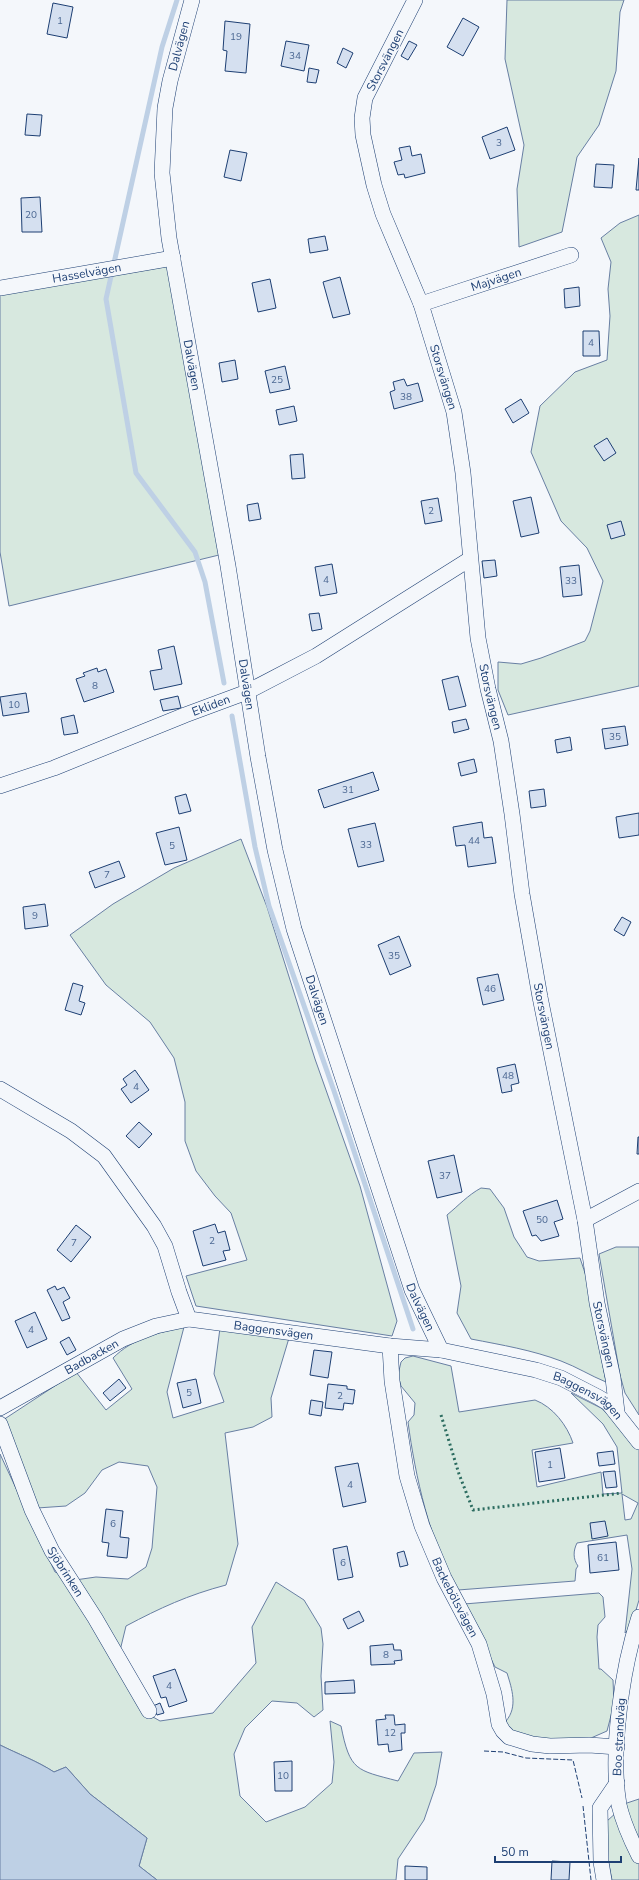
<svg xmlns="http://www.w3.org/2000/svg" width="639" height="1880" font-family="'Nunito Sans',sans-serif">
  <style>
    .green { fill: #d7e8df; stroke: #687fa3; fill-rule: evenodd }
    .water { fill: #bed0e5; stroke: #687fa3 }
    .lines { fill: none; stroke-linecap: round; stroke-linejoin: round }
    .stream { stroke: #bed0e5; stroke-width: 5 }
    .building { fill: #d5e0f0; stroke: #1d3f73 }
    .minor-casing { stroke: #1d3f73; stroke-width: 16 }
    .minor { stroke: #f4f7fb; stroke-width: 15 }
    .hedge { stroke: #2c6c60; stroke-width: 3; stroke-dasharray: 2 3; stroke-linecap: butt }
    .fence { stroke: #1d3f73; stroke-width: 1; stroke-dasharray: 5 2; stroke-linecap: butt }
    .labels { text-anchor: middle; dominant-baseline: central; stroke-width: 3; stroke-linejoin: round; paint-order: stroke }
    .number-label { font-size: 10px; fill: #4b6792 }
    .street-label { font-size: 12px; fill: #1d3f73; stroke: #f4f7fb }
  </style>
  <rect width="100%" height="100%" fill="#f4f7fb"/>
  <g class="green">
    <polygon points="507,0 624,0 620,12 616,71 599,125 577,157 562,232 519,247 517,189 524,145 505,59"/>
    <polygon points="639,215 639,686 508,715 498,690 498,662 521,664 541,658 585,641 590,631 603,581 587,548 561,521 531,452 540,406 575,372 607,360 610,316 608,289 611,262 601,238 620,223"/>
    <polygon points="169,266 219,555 9,606 0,552 0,295"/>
    <polygon points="241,839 267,907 315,1059 360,1186 397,1321 392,1336 196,1306 186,1276 247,1260 231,1213 215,1196 196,1171 185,1141 185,1102 174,1058 150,1022 106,985 70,935 113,904 174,868"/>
    <path d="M481 1188 490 1189 504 1208 514 1237 527 1257 539 1261 580 1258 587 1279 606 1382C591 1376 577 1367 561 1361 532 1350 502 1345 471 1339L457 1313 461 1286 447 1215C458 1206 468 1195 481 1188Z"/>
    <polygon points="616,1247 639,1247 639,1415 625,1393 620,1375 599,1254"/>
    <path d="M184 1327 167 1392 173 1418 224 1402 214 1374 220 1328 289 1338 271 1398 272 1417 253 1427 225 1433 238 1544 226 1585C188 1595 160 1608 126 1626L116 1667 141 1710 160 1721 213 1713 256 1663 252 1627 276 1582 304 1600 321 1628 323 1644 321 1676 323 1710 314 1717 297 1703 272 1701 245 1728 234 1754 240 1796 266 1822 305 1807 332 1783 334 1762 330 1721 341 1726C350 1771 356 1770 398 1781L414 1753 442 1752 436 1785 424 1820 398 1859 396 1880H157L139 1866 147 1838 90 1794 66 1767 54 1772C37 1761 18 1754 0 1745V1454L55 1572 75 1580 96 1577 128 1579 146 1567 152 1548 157 1487 148 1466 119 1462 102 1470 85 1493 66 1506 37 1508 3 1420 76 1372 106 1410 132 1389 113 1358C133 1338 157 1333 184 1327Z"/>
    <path d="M413 1356 451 1366 459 1412 535 1400C553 1407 567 1425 573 1443L532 1450 537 1487 601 1472 603 1494 622 1493 617 1447 603 1424 571 1393 601 1408 615 1420 639 1450V1600L631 1627 625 1633 632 1569 627 1535 577 1543C573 1551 573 1559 578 1566L576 1569 575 1581 458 1590C430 1544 415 1475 408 1422L414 1415 415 1403 401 1386 398 1375 401 1362 405 1358ZM622 1494 638 1503 631 1519 625 1520Z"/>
    <path d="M599 1593 603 1597 605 1617 598 1625 597 1637 599 1669H601L613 1680 614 1704 607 1731 591 1738 542 1740 519 1736 506 1727V1721C518 1707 512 1689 507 1673L495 1667 464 1604Z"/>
    <polygon points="639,1799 639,1880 612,1880 605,1844 607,1821 627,1803"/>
  </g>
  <path class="water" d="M0 1745C18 1754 37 1761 54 1772L66 1767 90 1794 147 1838 139 1866 157 1880H0Z"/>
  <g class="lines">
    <g class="stream">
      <polyline points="177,0 162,47 106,299 136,473 195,552 205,582 224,683"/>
      <polyline points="232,716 255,847 269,906 334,1091 413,1329"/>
    </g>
  </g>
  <g class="building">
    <polygon points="53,3 73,7 67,38 47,34"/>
    <polygon points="463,18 479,27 463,56 447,47"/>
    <polygon points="225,21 250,24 246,73 225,71 227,51 223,50"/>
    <polygon points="286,41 309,45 304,71 281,66"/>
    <polygon points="409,41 417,45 408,60 401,56"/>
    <polygon points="343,48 353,53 346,68 337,63"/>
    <polygon points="309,68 319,70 316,83 307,82"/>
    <polygon points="27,114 42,115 40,136 25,135"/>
    <polygon points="507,127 515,150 490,159 482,137"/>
    <polygon points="410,146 412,156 421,154 425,173 405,178 404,174 398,175 394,162 402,160 399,148"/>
    <polygon points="230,150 247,153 241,181 224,177"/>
    <polygon points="639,158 639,190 636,190"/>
    <polygon points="596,164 614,165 612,188 594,187"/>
    <polygon points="40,197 42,232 22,232 21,198"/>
    <polygon points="325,236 328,250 310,253 308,239"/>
    <polygon points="340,277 350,314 333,318 323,282"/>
    <polygon points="270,279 276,308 258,312 252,283"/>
    <polygon points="579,287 580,306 565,308 564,289"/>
    <polygon points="583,331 599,331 600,356 583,356"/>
    <polygon points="235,360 238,379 222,382 219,363"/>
    <polygon points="285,366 290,389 270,393 265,371"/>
    <polygon points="404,379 407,386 418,383 423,401 394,409 390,392 395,390 393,382"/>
    <polygon points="521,399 529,413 513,423 505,409"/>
    <polygon points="294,406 297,421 279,425 276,410"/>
    <polygon points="607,438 616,453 604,461 594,446"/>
    <polygon points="303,454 305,478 292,479 290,455"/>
    <polygon points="531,497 539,533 521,537 513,501"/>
    <polygon points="438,498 442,521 425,524 421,501"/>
    <polygon points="258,503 261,519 249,521 247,505"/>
    <polygon points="621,521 625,535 611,539 607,525"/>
    <polygon points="495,560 497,576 484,578 482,561"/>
    <polygon points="332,564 337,593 320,596 315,567"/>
    <polygon points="579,565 582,595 563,597 560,567"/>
    <polygon points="319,613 322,629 312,631 309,614"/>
    <polygon points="174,646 182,684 154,690 150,671 162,669 158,650"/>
    <polygon points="97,668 98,672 106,669 114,692 84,702 76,679 85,676 83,673"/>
    <polygon points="458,676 466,706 449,710 442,680"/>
    <polygon points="26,693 29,712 3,716 0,697"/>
    <polygon points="178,696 181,708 163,711 160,700"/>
    <polygon points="74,715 78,733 64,735 61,718"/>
    <polygon points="466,719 469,729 454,733 452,722"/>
    <polygon points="625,726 628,745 605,749 602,729"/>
    <polygon points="570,737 572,750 557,753 555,740"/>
    <polygon points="474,759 477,772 461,776 458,763"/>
    <polygon points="373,772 379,790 324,808 318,790"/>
    <polygon points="544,789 546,806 531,808 529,791"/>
    <polygon points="186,794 191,811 179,814 175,797"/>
    <polygon points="639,813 639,835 619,838 616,817"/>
    <polygon points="482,822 484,838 492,837 496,863 468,867 465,845 456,846 453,827"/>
    <polygon points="375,823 384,861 358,867 348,829"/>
    <polygon points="179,827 187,860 165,865 156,833"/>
    <polygon points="119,861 125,877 95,888 89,872"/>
    <polygon points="45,904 48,926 25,929 23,907"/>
    <polygon points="622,917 631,922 624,936 614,930"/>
    <polygon points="399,936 411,966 390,975 378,945"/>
    <polygon points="498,974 504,1000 483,1005 477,978"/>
    <polygon points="73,983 83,986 79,1001 85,1003 81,1015 65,1010"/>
    <polygon points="515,1064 519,1083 511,1085 512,1091 502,1093 497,1068"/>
    <polygon points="135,1070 149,1090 131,1103 121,1089 127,1085 123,1079"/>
    <polygon points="139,1122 152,1134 139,1148 126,1136"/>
    <polygon points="638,1137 639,1137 639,1154 637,1154"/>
    <polygon points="454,1155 462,1192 437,1198 428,1161"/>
    <polygon points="557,1200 563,1219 554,1222 559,1236 541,1241 536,1235 532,1236 523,1211"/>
    <polygon points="215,1224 218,1233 225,1231 230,1250 223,1251 226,1260 203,1266 193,1231"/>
    <polygon points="76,1225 91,1237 71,1262 57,1250"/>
    <polygon points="55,1286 57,1290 64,1287 70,1298 63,1302 70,1318 62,1321 47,1290"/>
    <polygon points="35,1312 47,1339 27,1348 15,1321"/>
    <polygon points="69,1337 76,1350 67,1355 60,1342"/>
    <polygon points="314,1350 332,1352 328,1378 310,1375"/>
    <polygon points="119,1379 126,1388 110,1401 103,1393"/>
    <polygon points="196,1379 201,1403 183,1408 177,1383"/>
    <polygon points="328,1384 347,1386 347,1389 355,1390 353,1404 344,1403 343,1410 325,1408"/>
    <polygon points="311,1400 323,1402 321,1416 309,1414"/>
    <polygon points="560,1448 565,1478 539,1482 535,1452"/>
    <polygon points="613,1451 615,1464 599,1466 597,1453"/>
    <polygon points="358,1463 366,1502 343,1507 335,1467"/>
    <polygon points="615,1471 617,1487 606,1488 603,1472"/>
    <polygon points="106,1509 123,1511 120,1537 129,1538 127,1558 107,1556 109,1543 102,1542"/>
    <polygon points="605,1521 608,1536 592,1539 590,1523"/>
    <polygon points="616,1542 619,1570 590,1573 588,1545"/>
    <polygon points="347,1546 353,1577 338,1580 333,1549"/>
    <polygon points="404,1551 408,1565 400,1567 397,1553"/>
    <polygon points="359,1611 364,1621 348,1629 343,1619"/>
    <polygon points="393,1644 394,1650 401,1650 402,1660 394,1661 395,1664 371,1665 370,1646"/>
    <polygon points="175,1669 187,1701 169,1707 166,1697 161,1698 153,1676"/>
    <polygon points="354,1680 355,1693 325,1694 325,1682"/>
    <polygon points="160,1703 164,1713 157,1715 153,1706"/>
    <polygon points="385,1715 394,1715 395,1725 405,1724 405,1733 401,1733 402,1750 389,1752 388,1744 378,1745 376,1720 386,1719"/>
    <polygon points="292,1761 292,1791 275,1791 274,1762"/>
    <polygon points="552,1861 570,1862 569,1880 551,1880"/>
    <polygon points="405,1866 427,1867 427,1880 405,1880"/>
  </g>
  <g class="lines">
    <g class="minor-casing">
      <g id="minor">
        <path id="s1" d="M192 0 170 81 165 108 162 173 169 238 228 566 258 757 275 850 294 929 412 1290 441 1350"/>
        <path id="s2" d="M415 0 365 98 362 118 363 135 374 185 383 214 421 304 454 412 463 473 478 638 488 689 501 741 512 814 522 894 540 997 585 1220 597 1303 613 1378 617 1412"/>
        <path id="s3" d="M0 288 173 258"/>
        <path id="s4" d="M421 304 571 255"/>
        <path id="s5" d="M0 786 54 768 185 715 247 692 316 656 470 559"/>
        <path id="s6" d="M0 1089 71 1131 104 1156 154 1226 165 1246 179 1292 189 1319 390 1346 441 1350 536 1370 561 1378 598 1397 608 1403 639 1442"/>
        <polyline points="585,1220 639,1191"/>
        <path id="s7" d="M390 1346 392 1381 407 1476 422 1526 444 1578 479 1644 494 1694 499 1724 503 1731 509 1737 532 1744 550 1746 589 1745 617 1747"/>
        <path id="s8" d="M0 1408 123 1339 156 1326 189 1319"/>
        <path id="s9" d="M0 1424 32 1510 52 1551 95 1618 149 1711"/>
        <path d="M639 1617C622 1668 610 1752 619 1805 623 1822 631 1840 639 1856"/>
        <polyline points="604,1880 601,1862 600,1808 617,1783"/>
      </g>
    </g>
    <use href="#minor" class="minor"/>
    <polyline class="hedge" points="441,1415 459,1474 473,1510 622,1493"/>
    <g class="fence">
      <polyline points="484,1751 503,1752 526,1758 573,1760 582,1798"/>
      <polyline points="583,1806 591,1880"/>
    </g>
  </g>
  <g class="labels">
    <g class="number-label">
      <text x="60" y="21">1</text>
      <text x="236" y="37">19</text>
      <text x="295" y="56">34</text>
      <text x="499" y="143">3</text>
      <text x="31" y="215">20</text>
      <text x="591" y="343">4</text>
      <text x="277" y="380">25</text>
      <text x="406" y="397">38</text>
      <text x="431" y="511">2</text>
      <text x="326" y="580">4</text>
      <text x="571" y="581">33</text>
      <text x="95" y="686">8</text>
      <text x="14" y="705">10</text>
      <text x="615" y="737">35</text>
      <text x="348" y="790">31</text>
      <text x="474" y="841">44</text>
      <text x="366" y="845">33</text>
      <text x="172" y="846">5</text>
      <text x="107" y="875">7</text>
      <text x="35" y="916">9</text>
      <text x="394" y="956">35</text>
      <text x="490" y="989">46</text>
      <text x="508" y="1076">48</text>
      <text x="136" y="1087">4</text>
      <text x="445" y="1176">37</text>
      <text x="542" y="1220">50</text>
      <text x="212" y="1241">2</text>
      <text x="74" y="1243">7</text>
      <text x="31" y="1330">4</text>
      <text x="189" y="1393">5</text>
      <text x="340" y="1396">2</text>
      <text x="550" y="1465">1</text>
      <text x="350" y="1485">4</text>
      <text x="113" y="1524">6</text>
      <text x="603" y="1558">61</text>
      <text x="343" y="1563">6</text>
      <text x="386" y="1655">8</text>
      <text x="169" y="1686">4</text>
      <text x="390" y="1733">12</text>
      <text x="283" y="1776">10</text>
    </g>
    <g class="street-label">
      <text transform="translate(179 46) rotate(-75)">Dalvägen</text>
      <text transform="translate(385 60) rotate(-63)">Storsvängen</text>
      <text stroke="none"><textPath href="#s3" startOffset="88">Hasselvägen</textPath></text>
      <text stroke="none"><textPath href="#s4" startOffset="79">Majvägen</textPath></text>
      <text stroke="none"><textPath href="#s1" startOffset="371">Dalvägen</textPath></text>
      <text stroke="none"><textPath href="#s2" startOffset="403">Storsvängen</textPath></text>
      <text stroke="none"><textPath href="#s1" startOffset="695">Dalvägen</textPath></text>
      <text stroke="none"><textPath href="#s2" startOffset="727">Storsvängen</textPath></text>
      <text stroke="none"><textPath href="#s5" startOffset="226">Ekliden</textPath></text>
      <text stroke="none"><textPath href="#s1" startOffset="1019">Dalvägen</textPath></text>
      <text stroke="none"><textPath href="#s2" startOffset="1051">Storsvängen</textPath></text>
      <text stroke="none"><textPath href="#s1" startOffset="1343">Dalvägen</textPath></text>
      <text stroke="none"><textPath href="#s6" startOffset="395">Baggensvägen</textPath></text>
      <text stroke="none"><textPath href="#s2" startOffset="1375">Storsvängen</textPath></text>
      <text stroke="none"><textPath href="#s8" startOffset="105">Badbacken</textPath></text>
      <text stroke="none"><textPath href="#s6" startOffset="719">Baggensvägen</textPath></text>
      <text stroke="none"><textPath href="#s9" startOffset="162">Sjöbrinken</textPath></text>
      <text stroke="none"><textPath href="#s7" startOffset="262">Backebölsvägen</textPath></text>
      <text transform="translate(619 1737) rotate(-87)">Boo strandväg</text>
    </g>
  </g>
  <path d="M495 1856v6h126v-6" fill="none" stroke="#1d3f73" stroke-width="2"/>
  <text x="501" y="1856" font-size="12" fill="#1d3f73" stroke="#f4f7fb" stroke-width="3" paint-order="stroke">50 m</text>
</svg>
